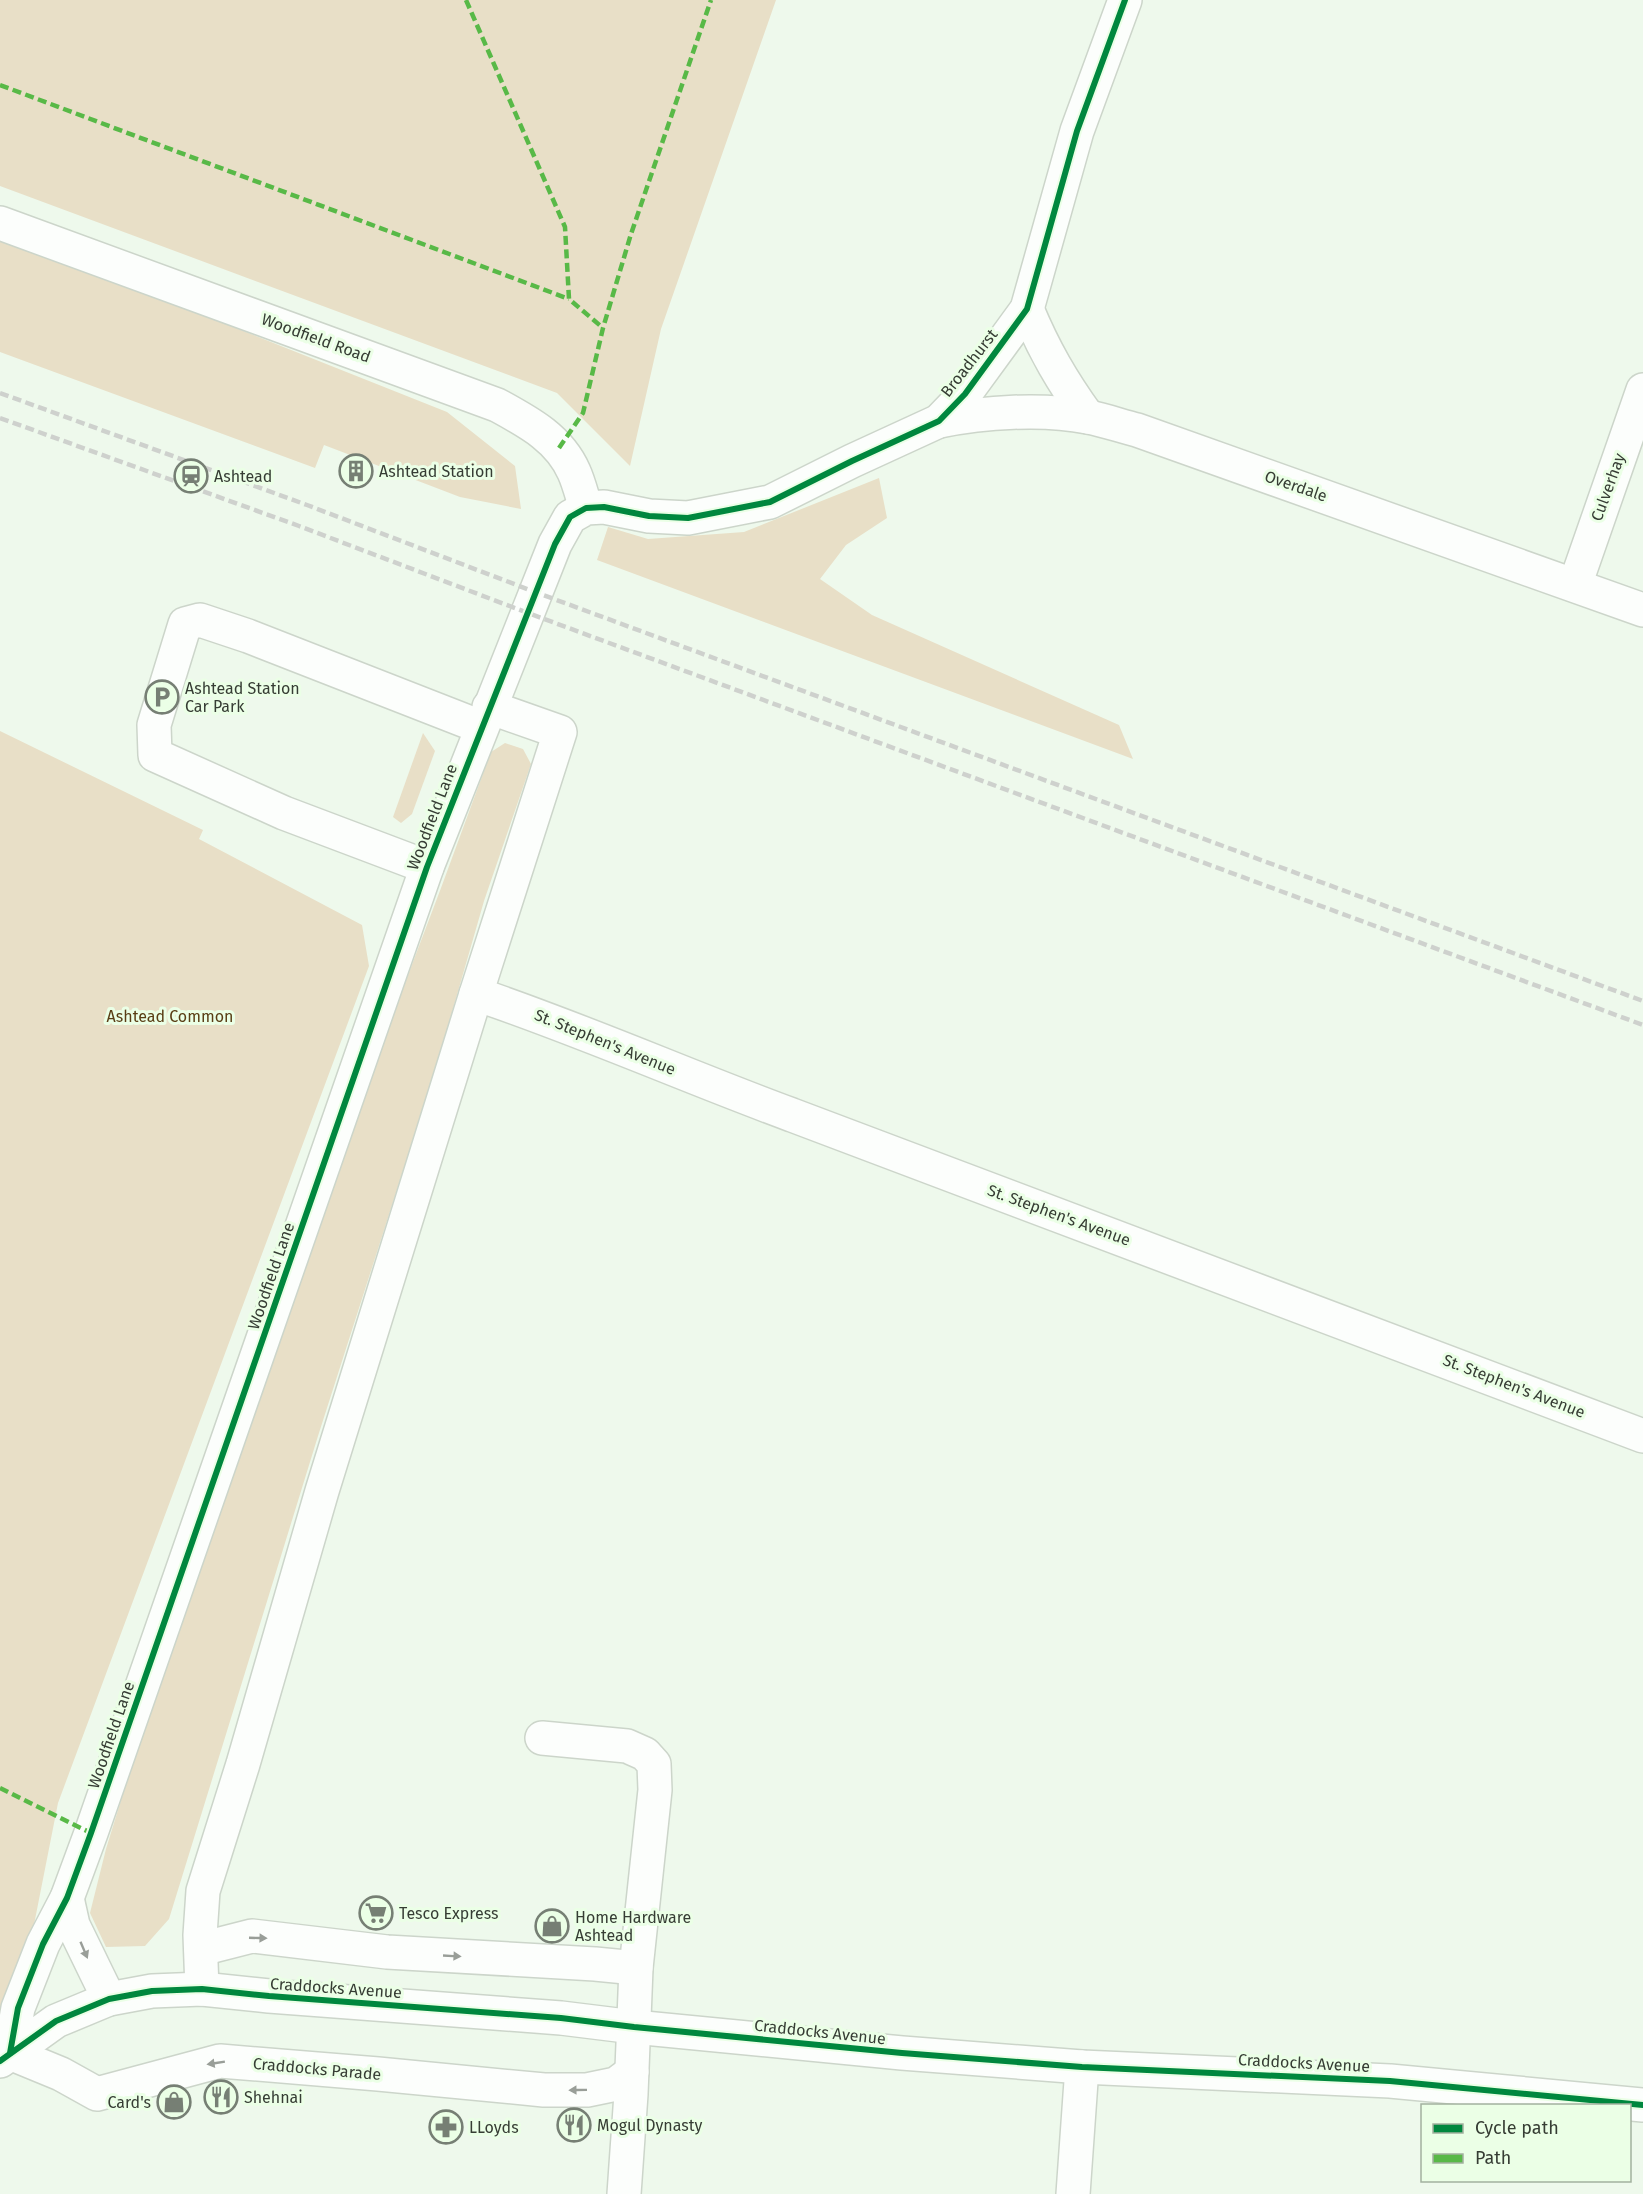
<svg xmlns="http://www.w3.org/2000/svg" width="1643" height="2194" font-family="'Fira Sans',sans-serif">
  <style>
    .green { fill: #e8dfc7 }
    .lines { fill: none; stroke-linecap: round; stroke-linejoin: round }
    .minor-casing { stroke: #ccd5ca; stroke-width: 36 }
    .minor { stroke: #fcfefc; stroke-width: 33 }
    .rail { stroke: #ced1cd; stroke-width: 4.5; stroke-dasharray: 9 4.5; stroke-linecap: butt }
    .quiet { stroke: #58b947; stroke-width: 4.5; stroke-dasharray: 9 4.5; stroke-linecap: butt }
    .cycleway-casing { stroke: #ebffe6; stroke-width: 10 }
    .cycleway { stroke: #00873e; stroke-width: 6 }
    .oneway { fill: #999e98 }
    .labels { text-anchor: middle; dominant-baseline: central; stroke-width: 6; stroke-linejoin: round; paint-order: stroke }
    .street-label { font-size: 16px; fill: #363d34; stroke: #ebffe6 }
    .poi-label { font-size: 16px; fill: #363d34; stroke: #ebffe6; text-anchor: start }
    .park-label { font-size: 16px; fill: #593d14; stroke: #ebffe6 }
  </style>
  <rect width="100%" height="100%" fill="#eef9ec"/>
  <g class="green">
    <polygon points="0,0 776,0 661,329 630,466 557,393 0,186"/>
    <polygon points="0,240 120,282 447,412 515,466 521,509 460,497 324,445 315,468 0,352"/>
    <polygon points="879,478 887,518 846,545 820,579 872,615 1119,725 1133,759 597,560 608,527 648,539 744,532"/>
    <polygon points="0,731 203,830 199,839 362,925 369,966 58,1803 29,1950 4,2010 0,2012"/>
    <polygon points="423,733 435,751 412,814 401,823 393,817"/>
    <polygon points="505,743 523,749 531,764 484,901 436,1068 318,1436 169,1919 145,1946 106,1947 90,1913 106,1849 203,1534 338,1160 441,888 491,752"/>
  </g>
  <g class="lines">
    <g class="minor-casing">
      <g id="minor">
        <path d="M0 223 497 405C528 422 559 438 574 472 579 483 582 496 586 508"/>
        <path d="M1027 309C1044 350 1062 381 1088 417"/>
        <path d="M939 421C984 412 1043 408 1088 417 1104 420 1121 426 1137 430L1643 610"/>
        <polyline points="1575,585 1643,390"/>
        <polyline points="427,867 284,813 155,755 154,725 185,624 200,620 248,636 481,727"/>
        <path d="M476 994C583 1030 686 1076 792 1115 1076 1221 1360 1327 1643 1436"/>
        <polyline points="542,1738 627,1746 645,1754 654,1764 655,1790 636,1968 631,2094 624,2194"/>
        <polyline points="67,1898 73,1925 109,1999"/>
        <polyline points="201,1949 252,1936 387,1952 595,1964 636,1968"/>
        <polyline points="202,1989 200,1935 203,1891 243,1764 322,1491 476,994 560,732 489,707"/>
        <polyline points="10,2053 18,2008 43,1944 67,1898 91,1833 427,867 555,544 570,517 586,508 604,507 649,516 688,518 770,502 852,461 939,421 965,394 1027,309 1077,131 1125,0"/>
        <polyline points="10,2053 61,2074 97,2094 220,2061 378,2074 544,2090 587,2090 616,2084 632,2072"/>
        <polyline points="0,2061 56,2021 109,1999 152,1991 202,1989 269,1996 561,2018 634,2027 902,2053 1082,2067 1390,2081 1643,2105"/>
        <polyline points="1073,2194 1082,2067"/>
      </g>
    </g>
    <use href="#minor" class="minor"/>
    <g class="rail">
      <polyline points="0,393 307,505 535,592 1643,1001"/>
      <polyline points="0,418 299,526 528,613 1643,1025"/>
    </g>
    <g class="quiet">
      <polyline points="466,0 565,227 569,299 603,328"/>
      <polyline points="0,85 569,299"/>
      <polyline points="559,448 583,413 603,328 631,234 711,0"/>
      <polyline points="0,1788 91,1833"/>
    </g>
    <g class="cycleway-casing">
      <g id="cycleway">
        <polyline points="10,2053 18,2008 43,1944 67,1898 91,1833 427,867 555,544 570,517 586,508 604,507 649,516 688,518 770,502 852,461 939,421 965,394 1027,309 1077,131 1125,0"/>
        <polyline points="0,2061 56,2021 109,1999 152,1991 202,1989 269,1996 561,2018 634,2027 902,2053 1082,2067 1390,2081 1643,2105"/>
      </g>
    </g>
    <use href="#cycleway" class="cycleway"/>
  </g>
  <defs><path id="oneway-solid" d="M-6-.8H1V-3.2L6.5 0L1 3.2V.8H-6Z" transform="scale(1.5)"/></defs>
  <g class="oneway">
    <use href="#oneway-solid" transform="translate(258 1938) rotate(2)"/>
    <use href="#oneway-solid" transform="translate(84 1950) rotate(67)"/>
    <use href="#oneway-solid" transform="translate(452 1956) rotate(3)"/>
    <use href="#oneway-solid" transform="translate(216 2063) rotate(171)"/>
    <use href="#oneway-solid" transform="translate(578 2090) rotate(179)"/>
  </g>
  <defs>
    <g id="building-ring" transform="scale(1.725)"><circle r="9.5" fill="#ebffe6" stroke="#767f74" stroke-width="1.5"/><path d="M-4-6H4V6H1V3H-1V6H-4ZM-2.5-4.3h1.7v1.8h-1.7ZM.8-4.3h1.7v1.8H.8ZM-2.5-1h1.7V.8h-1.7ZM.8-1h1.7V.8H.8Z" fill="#767f74"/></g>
    <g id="station-ring" transform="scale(1.725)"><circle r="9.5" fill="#ebffe6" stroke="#767f74" stroke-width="1.5"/><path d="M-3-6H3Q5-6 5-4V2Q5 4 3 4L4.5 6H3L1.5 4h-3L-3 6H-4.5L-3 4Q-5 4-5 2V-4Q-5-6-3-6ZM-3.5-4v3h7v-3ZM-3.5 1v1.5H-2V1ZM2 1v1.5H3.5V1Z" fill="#767f74"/></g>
    <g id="parking-ring" transform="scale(1.725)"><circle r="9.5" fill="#ebffe6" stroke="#767f74" stroke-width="1.5"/><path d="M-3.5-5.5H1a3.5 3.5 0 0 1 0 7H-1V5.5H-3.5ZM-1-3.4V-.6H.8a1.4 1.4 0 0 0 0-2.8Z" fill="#767f74"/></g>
    <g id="supermarket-ring" transform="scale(1.725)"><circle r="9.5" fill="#ebffe6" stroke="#767f74" stroke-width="1.5"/><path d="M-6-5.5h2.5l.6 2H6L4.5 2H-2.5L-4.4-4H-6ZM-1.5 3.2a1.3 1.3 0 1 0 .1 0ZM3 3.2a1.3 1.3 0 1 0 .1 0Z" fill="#767f74"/></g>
    <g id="shop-ring" transform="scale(1.725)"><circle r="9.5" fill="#ebffe6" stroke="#767f74" stroke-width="1.5"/><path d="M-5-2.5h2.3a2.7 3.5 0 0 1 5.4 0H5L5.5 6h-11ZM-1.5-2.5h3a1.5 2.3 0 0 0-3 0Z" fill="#767f74"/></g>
    <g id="restaurant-ring" transform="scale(1.725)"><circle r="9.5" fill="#ebffe6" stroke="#767f74" stroke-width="1.5"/><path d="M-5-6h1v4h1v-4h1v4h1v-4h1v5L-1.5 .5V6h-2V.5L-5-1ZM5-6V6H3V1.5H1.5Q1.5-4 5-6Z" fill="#767f74"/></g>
    <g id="pharmacy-ring" transform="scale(1.725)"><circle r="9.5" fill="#ebffe6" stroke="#767f74" stroke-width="1.5"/><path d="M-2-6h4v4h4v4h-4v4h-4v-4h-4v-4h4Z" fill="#767f74"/></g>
  </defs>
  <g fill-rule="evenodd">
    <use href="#building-ring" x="356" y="471"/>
    <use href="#station-ring" x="191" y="476"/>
    <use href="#parking-ring" x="162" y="697"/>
    <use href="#supermarket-ring" x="376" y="1913"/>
    <use href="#shop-ring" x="552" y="1926"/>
    <use href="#restaurant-ring" x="221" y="2097"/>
    <use href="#shop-ring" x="174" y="2102"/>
    <use href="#restaurant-ring" x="574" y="2125"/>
    <use href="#pharmacy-ring" x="446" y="2127"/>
  </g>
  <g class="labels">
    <g class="street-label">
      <text transform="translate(316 338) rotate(20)">Woodfield Road</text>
      <text transform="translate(969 363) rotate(-52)">Broadhurst</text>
      <text transform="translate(1296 486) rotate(19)">Overdale</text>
      <text transform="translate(1608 487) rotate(-70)">Culverhay</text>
      <text transform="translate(432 817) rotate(-69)">Woodfield Lane</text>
      <text transform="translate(605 1042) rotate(22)">St. Stephen's Avenue</text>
      <text transform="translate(1059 1215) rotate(20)">St. Stephen's Avenue</text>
      <text transform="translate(271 1276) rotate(-71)">Woodfield Lane</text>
      <text transform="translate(1514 1386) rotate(21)">St. Stephen's Avenue</text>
      <text transform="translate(111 1735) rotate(-71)">Woodfield Lane</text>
      <text transform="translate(336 1988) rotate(4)">Craddocks Avenue</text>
      <text transform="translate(820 2032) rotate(6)">Craddocks Avenue</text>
      <text transform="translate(1304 2063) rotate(3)">Craddocks Avenue</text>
      <text transform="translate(317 2069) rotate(5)">Craddocks Parade</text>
    </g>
    <g class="poi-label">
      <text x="379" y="471">Ashtead Station</text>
      <text x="214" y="476">Ashtead</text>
      <text x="185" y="688">Ashtead Station<tspan x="185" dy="18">Car Park</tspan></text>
      <text x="399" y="1913">Tesco Express</text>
      <text x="575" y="1917">Home Hardware<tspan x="575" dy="18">Ashtead</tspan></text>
      <text x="244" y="2097">Shehnai</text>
      <text x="151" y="2102" text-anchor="end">Card's</text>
      <text x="597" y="2125">Mogul Dynasty</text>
      <text x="469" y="2127">LLoyds</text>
    </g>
    <g class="park-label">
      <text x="170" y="1016">Ashtead Common</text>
    </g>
  </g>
  <rect x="1421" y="2104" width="210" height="78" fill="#ebffe6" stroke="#a3b19f" stroke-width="1.5"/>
  <rect x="1433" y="2124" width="30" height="9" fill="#00873e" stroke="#a3b19f" stroke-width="1.5"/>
  <text x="1475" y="2134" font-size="18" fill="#363d34">Cycle path</text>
  <rect x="1433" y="2154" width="30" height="9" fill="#58b947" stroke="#a3b19f" stroke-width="1.5"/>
  <text x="1475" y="2164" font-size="18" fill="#363d34">Path</text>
</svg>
